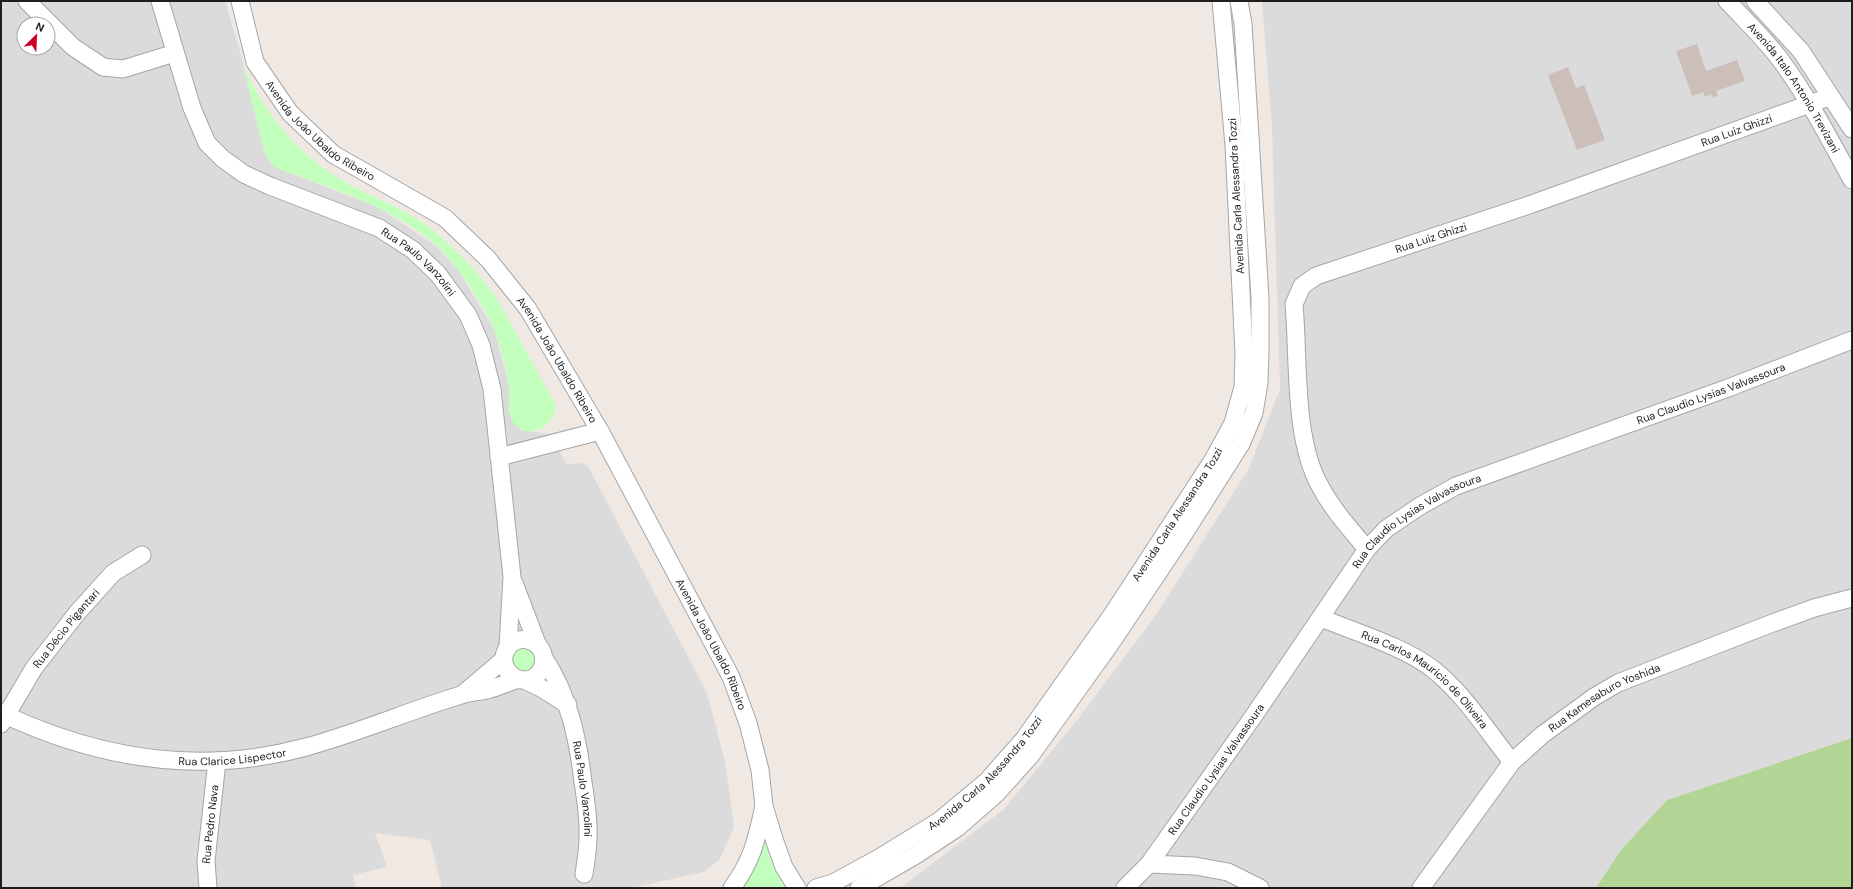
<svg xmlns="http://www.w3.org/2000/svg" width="1853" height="889" font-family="'DM Sans',sans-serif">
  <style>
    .residential { fill: #dcdbdb; fill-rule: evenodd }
    .forest { fill: #b2d494 }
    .park { fill: #c3ffbc }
    .building { fill: #ccbeb9 }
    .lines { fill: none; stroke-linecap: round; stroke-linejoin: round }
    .minor-casing { stroke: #a5a5a5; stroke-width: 19 }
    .minor { stroke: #fff; stroke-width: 17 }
    .labels { text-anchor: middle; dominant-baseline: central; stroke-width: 3; stroke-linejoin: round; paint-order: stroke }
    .street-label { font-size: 11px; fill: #1e1e1e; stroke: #fff }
  </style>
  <rect width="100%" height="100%" fill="#f0e9e3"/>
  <g class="residential">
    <path d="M1 1H225L274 167 378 207 436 246 458 270 494 329 521 430 549 434 567 464 582 463 589 468 707 693 725 762 734 827 720 859 704 872 630 888H442L430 840 375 833 387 867 353 875 356 888H1ZM24 24H48V48H24Z"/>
    <polygon points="1262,1 1852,1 1852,738 1667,800 1621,850 1596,888 900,888 1004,809 1078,719 1154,618 1249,468 1280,389 1272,128"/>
  </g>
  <polygon class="forest" points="1852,738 1852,888 1596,888 1621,850 1667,800"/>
  <g class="park">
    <path d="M243 66C268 120 303 160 356 188 383 202 412 212 435 232 453 248 472 265 486 284 498 299 507 317 516 333 529 357 542 381 556 405 555 429 522 443 511 418 507 410 510 397 509 388 507 369 501 347 494 329 488 313 478 299 469 285 459 271 448 256 436 245 391 205 329 188 274 167L265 154Z"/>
    <circle cx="525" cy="661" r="13"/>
    <polygon points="762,843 766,843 772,865 789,887 739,888"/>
  </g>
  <g class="building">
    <polygon points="1697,44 1706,71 1737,60 1745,81 1716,91 1718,96 1712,97 1711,94 1705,97 1703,92 1692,96 1676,51"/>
    <polygon points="1568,67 1576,88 1584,85 1605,140 1577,150 1548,75"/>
  </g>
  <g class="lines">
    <g class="minor-casing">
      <g id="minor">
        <polyline points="27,1 73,47 103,67 123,69 175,53"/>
        <path id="s1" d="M160 1 192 108 207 143 223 159 244 174 270 186 379 228 413 250 438 274 468 315 481 345 492 389 512 577 508 647"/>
        <path id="s2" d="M240 1 255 62 290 113 333 154 445 218 488 259 528 309 600 431 731 677 748 723 760 770 764 806 775 842 784 867 797 888"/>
        <path id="s3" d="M1727 1C1746 21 1766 40 1782 62 1809 99 1830 140 1852 180"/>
        <polyline points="1755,1 1801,51 1852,129"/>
        <polyline points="499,457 600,431"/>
        <path id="s4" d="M1367 549C1350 529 1332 509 1320 486 1293 438 1299 359 1294 304L1302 286 1316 276 1529 205 1829 97"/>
        <polyline points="514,583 538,646"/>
        <path id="s5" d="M1321 618C1355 632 1405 647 1434 670 1465 695 1487 731 1512 762"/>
        <path id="s6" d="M544 658C569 696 578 739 583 782 586 801 589 819 588 837 588 849 586 862 584 874"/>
        <polyline points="524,680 541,688 568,705"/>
        <polyline points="463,694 503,660"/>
        <path id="s7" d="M1 713C98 759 200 776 306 747 358 733 408 711 461 695 470 692 480 692 490 689 498 687 507 683 515 680 521 679 526 681 531 679 547 672 548 649 533 642 508 630 490 666 518 679"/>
        <path id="s8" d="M1 724 34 668 77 613 113 573 142 555"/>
        <polyline points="1149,864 1195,866 1228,872 1260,888"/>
        <path id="s9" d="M208 888 206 861 217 761"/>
        <path d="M732 888C753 859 756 841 764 806"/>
        <path id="s10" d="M816 888 833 883 879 858 939 821 987 781 1024 739 1112 615 1213 460 1233 423 1243 387 1244 354 1234 145 1221 1"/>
        <polyline points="859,888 916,855 957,828 997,793 1031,755 1111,643 1180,540 1241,444 1254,413 1259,383 1260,351 1260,298 1243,24 1239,1"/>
        <path id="s11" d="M1125 888 1149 864 1255 714 1367 549 1386 529 1420 506 1456 486 1728 388 1852 340"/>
        <path id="s12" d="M1421 888 1512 762 1542 735 1594 697 1618 683 1770 624 1814 608 1852 598"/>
      </g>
    </g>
    <use href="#minor" class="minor"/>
  </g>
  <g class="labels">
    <g class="street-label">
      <text stroke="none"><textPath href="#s3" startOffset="110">Avenida Italo Antonio Trevizani</textPath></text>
      <text stroke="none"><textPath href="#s2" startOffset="159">Avenida João Ubaldo Ribeiro</textPath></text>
      <text stroke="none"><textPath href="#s4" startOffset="746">Rua Luiz Ghizzi</textPath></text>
      <text transform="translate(1236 196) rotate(-93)">Avenida Carla Alessandra Tozzi</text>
      <text stroke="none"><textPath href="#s4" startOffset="422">Rua Luiz Ghizzi</textPath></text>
      <text stroke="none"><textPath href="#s1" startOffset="396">Rua Paulo Vanzolini</textPath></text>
      <text stroke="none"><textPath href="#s2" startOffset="495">Avenida João Ubaldo Ribeiro</textPath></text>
      <text stroke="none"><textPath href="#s11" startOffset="798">Rua Claudio Lysias Valvassoura</textPath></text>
      <text stroke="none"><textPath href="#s10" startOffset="531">Avenida Carla Alessandra Tozzi</textPath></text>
      <text stroke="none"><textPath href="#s11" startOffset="474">Rua Claudio Lysias Valvassoura</textPath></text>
      <text stroke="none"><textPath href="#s8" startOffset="116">Rua Décio Pigantari</textPath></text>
      <text stroke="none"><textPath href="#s2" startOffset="819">Avenida João Ubaldo Ribeiro</textPath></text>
      <text stroke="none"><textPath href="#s5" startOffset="123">Rua Carlos Mauricio de Oliveira</textPath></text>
      <text stroke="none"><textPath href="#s12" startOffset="269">Rua Kamesaburo Yoshida</textPath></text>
      <text stroke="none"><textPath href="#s7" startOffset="239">Rua Clarice Lispector</textPath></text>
      <text stroke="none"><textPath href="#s11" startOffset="150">Rua Claudio Lysias Valvassoura</textPath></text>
      <text stroke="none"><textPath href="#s10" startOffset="207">Avenida Carla Alessandra Tozzi</textPath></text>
      <text stroke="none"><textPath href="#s6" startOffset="138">Rua Paulo Vanzolini</textPath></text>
      <text stroke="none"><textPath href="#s9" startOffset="64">Rua Pedro Nava</textPath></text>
    </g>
  </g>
  <rect width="1853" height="889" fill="none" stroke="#1e1e1e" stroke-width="4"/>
  <g transform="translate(36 36) rotate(24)"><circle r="19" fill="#ffffff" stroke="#a5a5a5"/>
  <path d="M0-3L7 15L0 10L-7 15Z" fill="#cc0026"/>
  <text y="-6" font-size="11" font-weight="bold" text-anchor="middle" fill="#1e1e1e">N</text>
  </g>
</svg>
